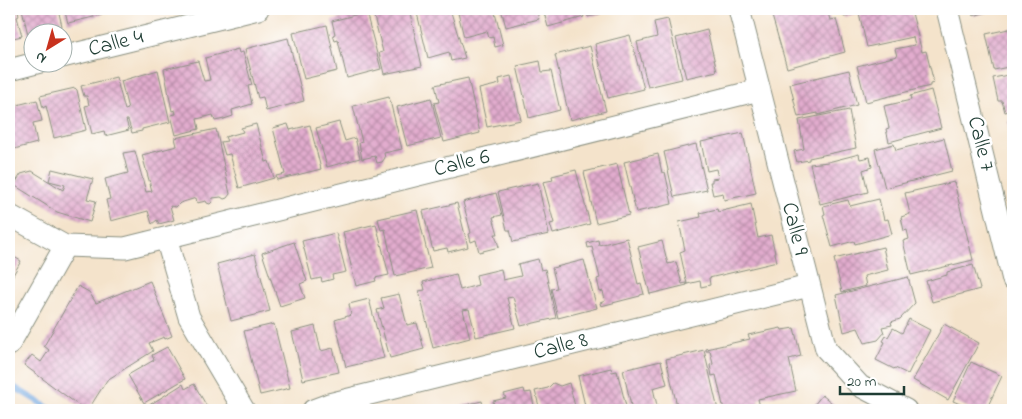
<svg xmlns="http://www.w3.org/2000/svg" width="1022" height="419" font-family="'Indie Flower',sans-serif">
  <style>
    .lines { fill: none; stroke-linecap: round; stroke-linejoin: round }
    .stream { stroke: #70a5dd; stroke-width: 6 }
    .building { fill: url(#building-cross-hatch) }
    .minor-casing { stroke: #8a9080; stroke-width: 23 }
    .minor { stroke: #fff; stroke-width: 21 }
    .labels { text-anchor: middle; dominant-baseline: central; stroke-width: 5; stroke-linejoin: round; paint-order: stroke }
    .street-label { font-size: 22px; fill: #1f3d34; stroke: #fff }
  </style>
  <defs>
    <pattern id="building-cross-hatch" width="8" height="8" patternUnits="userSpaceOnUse" patternTransform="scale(1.25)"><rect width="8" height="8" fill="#e2acce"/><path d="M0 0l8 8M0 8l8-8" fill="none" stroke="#b78da8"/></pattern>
  </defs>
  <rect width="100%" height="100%" fill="#fff"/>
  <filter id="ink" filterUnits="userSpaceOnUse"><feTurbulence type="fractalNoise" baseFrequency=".02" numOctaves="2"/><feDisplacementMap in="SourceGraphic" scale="10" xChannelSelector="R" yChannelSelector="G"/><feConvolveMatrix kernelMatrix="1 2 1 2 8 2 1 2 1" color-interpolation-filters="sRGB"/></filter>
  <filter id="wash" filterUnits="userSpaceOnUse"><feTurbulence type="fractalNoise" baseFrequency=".0096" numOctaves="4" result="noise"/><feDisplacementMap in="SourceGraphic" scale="20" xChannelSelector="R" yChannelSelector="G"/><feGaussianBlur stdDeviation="1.12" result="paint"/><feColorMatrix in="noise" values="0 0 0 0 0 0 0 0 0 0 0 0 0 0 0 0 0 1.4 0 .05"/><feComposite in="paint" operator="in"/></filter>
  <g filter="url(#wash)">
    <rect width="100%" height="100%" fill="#f4e3cb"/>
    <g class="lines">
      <polyline class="stream" points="9,384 52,410"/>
    </g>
    <g id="blocks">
      <g class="building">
        <polygon points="9,9 18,9 19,16 17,17 22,36 9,39"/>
        <polygon points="22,9 58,9 62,26 28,35"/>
        <polygon points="64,9 100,9 102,15 68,23"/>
        <polygon points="407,9 409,9 422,66 384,74 379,53 383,52 374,17"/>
        <polygon points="416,9 450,9 465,58 451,61 449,52 428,58"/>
        <polygon points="457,9 494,9 503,45 495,47 493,37 489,38 487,31 464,37"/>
        <polygon points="501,9 536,9 539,19 506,27"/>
        <polygon points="543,9 581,9 584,17 548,27"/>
        <polygon points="586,9 619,9 588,17"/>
        <polygon points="770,9 827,9 830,20 836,19 845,52 787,68"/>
        <polygon points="842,9 911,9 922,52 926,51 934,83 930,84 930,86 866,102 857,66 897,56 895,49 915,45 913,37 867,47 859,13 844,17"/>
        <polygon points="971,9 999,9 973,16"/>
        <polygon points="366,12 381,69 347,78 338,40 335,41 333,35 335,34 332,21"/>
        <polygon points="668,19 682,79 648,87 637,42 657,37 654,22"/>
        <polygon points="327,25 337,71 304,79 293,33"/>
        <polygon points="1013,28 1013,66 994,70 986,34"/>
        <polygon points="707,30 717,71 686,78 676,38"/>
        <polygon points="630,35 644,89 608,98 595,44"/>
        <polygon points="288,38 304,101 266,111 263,97 258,98 245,49"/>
        <polygon points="590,46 606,111 570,120 555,55"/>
        <polygon points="238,49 239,53 243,52 252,85 248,86 252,104 232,110 233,116 224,119 215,121 213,115 197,119 199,129 176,135 171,115 176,114 175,110 172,111 164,69 198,61 204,81 210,80 205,58"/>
        <polygon points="540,61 542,72 551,71 560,110 529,118 517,66"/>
        <polygon points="158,70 170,122 142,129 142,131 132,133 128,120 126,120 129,130 105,136 104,131 92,134 85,106 89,105 87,96 84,96 81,86 116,77 125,110 128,109 121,81"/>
        <polygon points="849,70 857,105 818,115 818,113 798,117 790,84"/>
        <polygon points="1013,74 1013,110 1005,112 1002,101 998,101 993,78"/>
        <polygon points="511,76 521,120 487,127 479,89 500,84 499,79"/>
        <polygon points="468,78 480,133 444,142 434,103 439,102 435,85"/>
        <polygon points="75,88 77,90 86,130 54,138 46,106 43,108 40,96"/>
        <polygon points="931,90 941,128 889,142 886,129 889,128 884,106 911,100 910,96"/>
        <polygon points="389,97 402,149 384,153 385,158 382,162 377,163 375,156 362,159 359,143 362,142 353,106"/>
        <polygon points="431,98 441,138 407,146 397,107"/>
        <polygon points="37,100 42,121 33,123 37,143 14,149 9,128 9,107"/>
        <polygon points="849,110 856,148 809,158 809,160 797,162 794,151 804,149 799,120"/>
        <polygon points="1013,120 1013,143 1008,121"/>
        <polygon points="339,122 345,141 355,138 360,158 327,167 316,128"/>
        <polygon points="256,124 266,162 269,161 274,178 239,188 230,154 225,155 221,142 227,141 225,137 243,132 241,128"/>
        <polygon points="288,124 290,130 310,125 321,169 277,180 276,176 285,174 273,128"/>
        <polygon points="216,129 230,194 227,198 224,199 221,197 213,198 212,202 210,204 207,203 206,201 197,203 196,198 180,203 176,207 170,206 174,220 159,224 157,220 152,224 148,211 111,221 106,200 110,199 105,179 128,173 123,153 135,151 146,192 152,191 142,155 177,146 175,138"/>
        <polygon points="743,133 756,193 724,200 723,193 713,195 710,182 712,182 712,179 718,178 716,169 707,171 701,142"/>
        <polygon points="944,138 952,171 885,188 875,149 894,144 896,150"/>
        <polygon points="696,144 707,190 674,197 664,152"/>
        <polygon points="658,154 662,173 665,172 672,204 636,212 624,162"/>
        <polygon points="859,154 860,159 870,157 872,167 863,170 868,192 820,204 810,164 828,162"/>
        <polygon points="617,164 629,215 596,223 584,172"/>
        <polygon points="52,169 93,179 87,199 96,201 90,222 57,212 14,185 21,174 32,171 63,190 65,185 49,181"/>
        <polygon points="576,170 590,224 553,234 550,224 554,223 543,182 553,180 552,176"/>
        <polygon points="954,182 973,260 911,275 903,241 909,239 907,230 904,231 901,217 910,214 905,193"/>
        <polygon points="538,183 549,234 513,242 510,230 507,230 498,192"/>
        <polygon points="496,193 502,215 493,217 498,234 495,234 499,247 479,252 476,240 471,242 469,234 471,233 463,202"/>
        <polygon points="879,199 884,220 888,219 892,234 855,244 854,241 832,247 823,215 825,214 823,206 848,200 850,206"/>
        <polygon points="457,203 468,247 448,252 447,248 433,251 423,211"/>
        <polygon points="751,204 758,238 771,235 777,262 709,278 710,285 701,287 700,281 687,284 680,252 685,250 679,222 701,217 700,213 717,209 718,212"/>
        <polygon points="417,210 431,268 395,276 385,229 381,230 378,219"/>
        <polygon points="376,224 389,275 375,278 376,281 356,286 343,232"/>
        <polygon points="336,233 346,272 332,275 333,279 322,282 321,278 312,280 302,241"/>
        <polygon points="627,238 638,284 641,283 644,294 640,295 640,296 601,306 600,303 605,301 603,291 600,292 597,279 600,278 592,247 588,248 587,243 598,240 599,245"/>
        <polygon points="662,241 668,264 676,262 682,284 686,283 687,285 650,294 638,247"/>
        <polygon points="294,242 307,281 300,284 305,298 280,306 262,253"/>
        <polygon points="883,247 888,270 864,276 866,286 842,292 834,259"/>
        <polygon points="9,254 21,261 9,282"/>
        <polygon points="255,254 270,311 231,321 217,264"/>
        <polygon points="538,259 541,270 545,269 556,318 521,326 513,297 507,298 515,328 476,337 469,309 463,310 470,338 433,348 419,291 425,290 423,282 456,274 460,290 478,285 476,275 501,269 503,280 521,276 518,264"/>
        <polygon points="584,260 597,308 558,318 551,289 557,288 552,268"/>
        <polygon points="973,265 980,289 932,302 926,281 947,275 947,272"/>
        <polygon points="908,277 915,303 900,319 891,322 892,325 882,327 884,333 878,340 865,343 858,328 844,332 836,295"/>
        <polygon points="150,281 172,336 165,339 164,337 149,343 153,351 107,380 88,410 85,410 24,365 32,355 41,362 49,350 44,346 78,286 89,292 96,303"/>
        <polygon points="399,294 407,325 417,323 424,349 390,358 377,310 384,308 381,298"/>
        <polygon points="369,299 384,358 346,367 335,320 351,315 349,304"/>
        <polygon points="909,319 930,330 908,374 895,368 894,369 876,360 885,342 883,341 886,336 888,337 893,328 902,333"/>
        <polygon points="274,324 290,388 260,395 244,331"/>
        <polygon points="944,324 979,343 948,400 913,380"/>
        <polygon points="315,326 321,351 333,348 339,372 303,380 292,332"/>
        <polygon points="781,328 782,330 794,328 801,356 789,359 796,391 758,399 760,407 744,410 724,410 716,375 712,376 710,365 713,364 710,351 706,351 706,349 750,339 748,335"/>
        <polygon points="167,347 185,379 144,403 128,375 154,360 152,355"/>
        <polygon points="704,350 718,410 678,410 666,359"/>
        <polygon points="661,361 667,384 653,388 658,410 632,410 623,370"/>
        <polygon points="971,362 1002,376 986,410 974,410 953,401"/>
        <polygon points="611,368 612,372 617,371 627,410 586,410 578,376"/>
        <polygon points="553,383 560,386 569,383 576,410 540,410 535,391 548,388"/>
        <polygon points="183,384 185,389 194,384 209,410 144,410 143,409"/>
        <polygon points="524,389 525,393 531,392 535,410 495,410 493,401 506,398 504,394"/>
        <polygon points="822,395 841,410 810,410"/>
        <polygon points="482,401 484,410 463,410 461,406"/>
      </g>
    </g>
  </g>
  <g filter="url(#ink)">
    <use href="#blocks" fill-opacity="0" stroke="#8a9080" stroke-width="1"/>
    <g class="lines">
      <g class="minor-casing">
        <g id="minor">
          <polyline points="739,9 826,349 860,386 906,410"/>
          <polyline points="947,9 1013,280"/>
          <polyline points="62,57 258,9"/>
          <polyline points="9,70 40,62"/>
          <polyline points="9,215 65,246 125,248 759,90"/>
          <polyline points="166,238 189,317 244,410"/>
          <polyline points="9,345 65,246"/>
          <polyline points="313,410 329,404 809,286"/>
        </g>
      </g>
      <use href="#minor" class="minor"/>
    </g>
  </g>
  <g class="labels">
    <g class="street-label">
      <text transform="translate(116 44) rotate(-14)">Calle 4</text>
      <text transform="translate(980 144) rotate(76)">Calle 7</text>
      <text transform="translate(462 164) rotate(-14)">Calle 6</text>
      <text transform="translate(794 229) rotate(76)">Calle 9</text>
      <text transform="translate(561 347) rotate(-14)">Calle 8</text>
    </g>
  </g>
  <rect width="1022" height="419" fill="none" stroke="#fff" stroke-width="30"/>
  <g transform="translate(48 48) rotate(217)"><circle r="24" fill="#ffffff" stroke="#a5b1ae"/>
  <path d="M0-4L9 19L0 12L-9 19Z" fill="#c8321e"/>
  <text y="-8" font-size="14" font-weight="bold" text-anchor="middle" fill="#1f3d34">N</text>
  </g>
  <path d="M840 386v8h64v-8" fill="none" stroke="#1f3d34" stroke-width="2.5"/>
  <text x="847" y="386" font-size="15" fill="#1f3d34" stroke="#ffffff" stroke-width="4" paint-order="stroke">20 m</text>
</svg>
